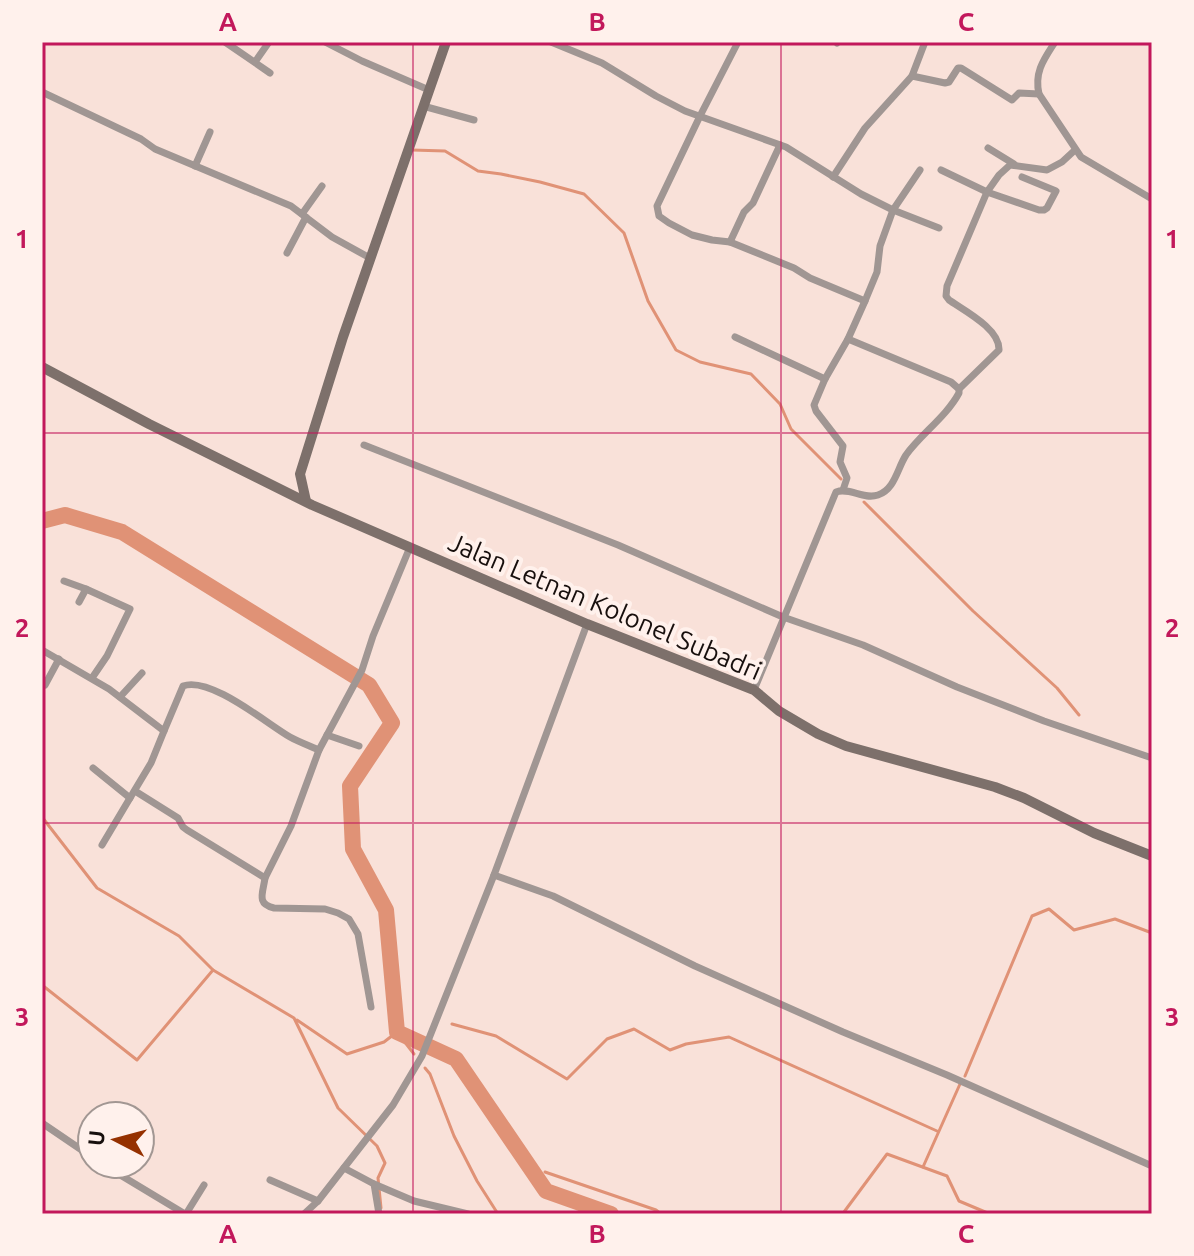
<svg xmlns="http://www.w3.org/2000/svg" width="1194" height="1256" font-family="Ubuntu,sans-serif">
  <style>
    .lines { fill: none; stroke-linecap: round; stroke-linejoin: round }
    .stream { stroke: #e09276; stroke-width: 3 }
    .river { stroke: #e09276; stroke-width: 16 }
    .minor { stroke: #a09693; stroke-width: 7 }
    .secondary { stroke: #7d706b; stroke-width: 10 }
    .grid { fill: none; stroke: #c2185b; stroke-width: 2; stroke-opacity: 0.55 }
    .labels { text-anchor: middle; dominant-baseline: central; stroke-width: 8; stroke-linejoin: round; paint-order: stroke }
    .street-label { font-size: 26px; fill: #170f0d; stroke: #fff1ec }
    .neatline { fill: none; stroke: #c2185b; stroke-width: 3 }
    .grid-label { font-size: 26px; text-anchor: middle; font-weight: bold; fill: #c2185b }
  </style>
  <rect width="100%" height="100%" fill="#f9e1d9"/>
  <g class="lines">
    <g class="stream">
      <polyline points="412,150 445,151 478,171 501,174 540,182 584,194 624,233 648,301 676,350 700,362 751,374 780,404 791,429 841,479"/>
      <polyline points="864,502 973,611 1057,688 1079,715"/>
      <polyline points="42,817 97,888 179,936 213,970"/>
      <polyline points="42,985 137,1060 213,970 294,1018 338,1108 377,1146 385,1163 378,1178 381,1208"/>
      <polyline points="297,1020 347,1054 384,1042 397,1032 414,1054"/>
      <polyline points="452,1024 496,1036 567,1079 607,1039 634,1029 670,1050 686,1044 729,1037 937,1131"/>
      <polyline points="425,1068 430,1074 454,1136 477,1181 498,1214"/>
      <polyline points="965,1076 1032,916 1049,909 1074,930 1115,919 1152,933"/>
      <polyline points="923,1167 960,1084"/>
      <polyline points="545,1172 656,1210 661,1214"/>
      <polyline points="840,1214 844,1212 887,1154 947,1176 959,1201 990,1214"/>
    </g>
    <polyline class="river" points="42,521 65,515 122,532 369,685 392,723 350,786 353,849 386,910 397,1032 456,1059 546,1191 611,1214"/>
    <g class="minor">
      <polyline points="225,42 270,73"/>
      <polyline points="325,42 362,61 429,90"/>
      <polyline points="551,42 602,63 656,96 685,111 786,147 861,194 893,210 939,228"/>
      <polyline points="738,42 700,116 657,206 659,216 669,223 692,235 712,240 730,242 794,268 810,278 865,301 877,272 880,246 893,210 920,170"/>
      <path d="M1055 42C1044 59 1034 72 1039 94L1081 157 1152 199"/>
      <polyline points="837,43 838,42"/>
      <polyline points="255,62 269,42"/>
      <polyline points="912,76 925,42"/>
      <polyline points="42,92 141,139 155,149 291,206 332,237 370,258"/>
      <polyline points="423,106 474,120"/>
      <polyline points="988,148 1014,164"/>
      <polyline points="195,166 210,132"/>
      <polyline points="941,170 987,192 999,175 1010,165 1047,170 1062,162 1075,150"/>
      <polyline points="833,177 865,128 912,76 945,83 949,82 958,68 961,68 1012,100 1019,93 1039,94"/>
      <polyline points="302,214 322,186"/>
      <polyline points="730,242 744,212 753,203 780,145"/>
      <polyline points="287,253 306,217"/>
      <polyline points="735,337 825,379"/>
      <path d="M959 389 999 350C1000 329 965 311 949 300L946 296 947 286 987 192 1039 210H1044L1047 208 1056 191 1022 177"/>
      <polyline points="364,445 618,545 783,617 863,645 957,687 1044,721 1152,758"/>
      <polyline points="843,490 847,478 840,462 843,446 816,411 814,405 825,379 848,339"/>
      <polyline points="64,581 86,589"/>
      <polyline points="79,602 86,589 130,609 107,656 92,678"/>
      <path d="M42 650 109 689 164 731 183 686C210 676 266 723 290 737 299 742 310 746 319 750"/>
      <polyline points="45,685 59,659"/>
      <path d="M754 690 836 492C850 487 863 500 878 495 895 489 897 469 906 455 921 434 946 417 959 393V389L951 382 848 339 865 301"/>
      <polyline points="120,697 142,673"/>
      <polyline points="327,735 359,746"/>
      <polyline points="93,768 130,798 151,763 164,731"/>
      <polyline points="135,791 178,818 183,827 187,830 265,878 291,826 319,750 362,670 373,636 410,547"/>
      <polyline points="102,845 130,798"/>
      <polyline points="494,875 553,896 695,966 843,1032 947,1075 1152,1166"/>
      <path d="M265 878C263 893 256 904 274 908L325 909 338 913 349 919 358 934 371 1007"/>
      <polyline points="42,1123 92,1157"/>
      <polyline points="102,1164 185,1214"/>
      <polyline points="344,1168 374,1184 379,1214"/>
      <polyline points="270,1180 318,1201"/>
      <polyline points="374,1184 414,1201 468,1214"/>
      <polyline points="186,1214 204,1185"/>
      <polyline points="304,1214 318,1201 393,1105 422,1056 494,875 587,624"/>
    </g>
    <g class="secondary">
      <polyline points="42,367 149,424 312,505 587,624 754,690 779,711 818,734 846,746 995,787 1024,798 1094,833 1152,856"/>
      <polyline points="306,501 300,474 343,337 446,42"/>
    </g>
  </g>
  <path class="grid" d="M413 42V1214M781 42V1214M42 433H1152M42 823H1152"/>
  <g class="labels">
    <g class="street-label">
      <text transform="translate(605 606) rotate(23)">Jalan Letnan Kolonel Subadri</text>
    </g>
  </g>
  <rect width="1194" height="1256" fill="none" stroke="#fff1ec" stroke-width="88"/>
  <g transform="translate(116 1140) rotate(276)"><circle r="38" fill="#fff1ec" stroke="#a29793" stroke-width="2"/>
  <path d="M0-6L14 30L0 20L-14 30Z" fill="#953100"/>
  <text y="-12" font-size="22" font-weight="bold" text-anchor="middle" fill="#170f0d">U</text>
  </g>
  <rect x="44" y="44" width="1106" height="1168" class="neatline"/>
  <g class="grid-label">
    <text x="228" y="31">A</text>
    <text x="597" y="31">B</text>
    <text x="966" y="31">C</text>
    <text x="22" y="248">1</text>
    <text x="1172" y="248">1</text>
    <text x="22" y="637">2</text>
    <text x="1172" y="637">2</text>
    <text x="22" y="1026">3</text>
    <text x="1172" y="1026">3</text>
    <text x="228" y="1243">A</text>
    <text x="597" y="1243">B</text>
    <text x="966" y="1243">C</text>
  </g>
</svg>
